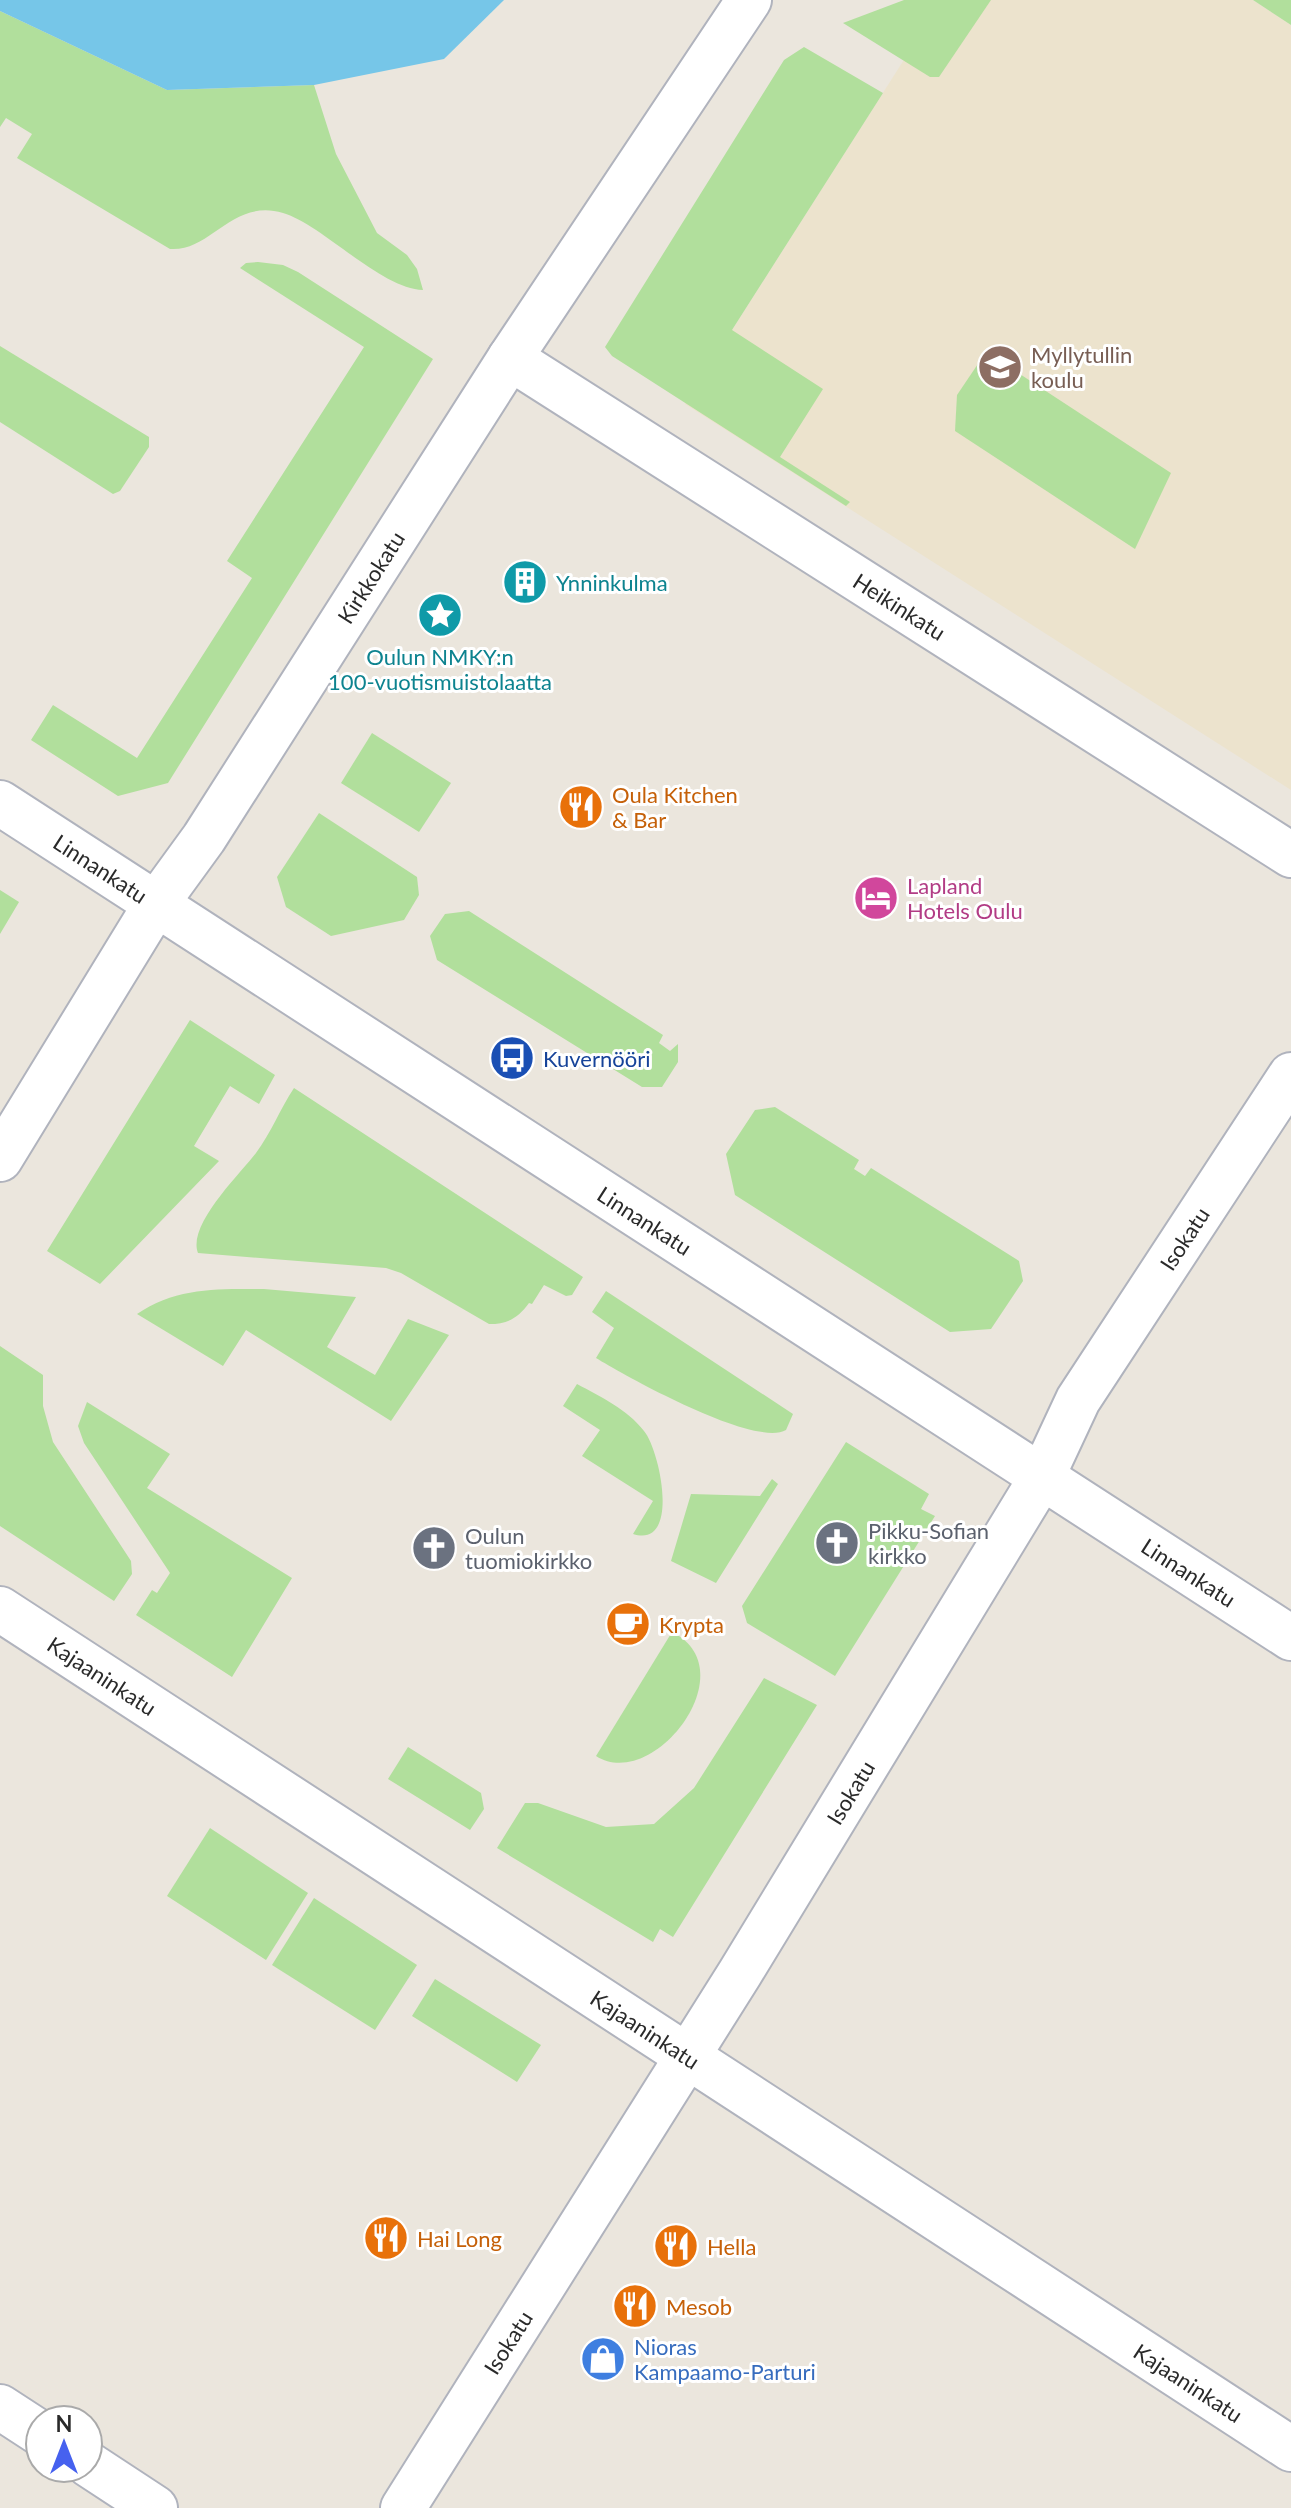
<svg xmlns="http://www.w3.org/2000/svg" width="1291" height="2508" font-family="Lato,sans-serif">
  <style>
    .education { fill: #ece3cd }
    .green { fill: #b1df9c }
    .water { fill: #76c6e8 }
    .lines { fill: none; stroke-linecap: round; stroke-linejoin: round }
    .minor-casing { stroke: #b0b3bd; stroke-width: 48 }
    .tertiary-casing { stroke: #b0b3bd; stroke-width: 48 }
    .secondary-casing { stroke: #b0b3bd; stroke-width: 48 }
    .minor { stroke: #fff; stroke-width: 44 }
    .tertiary { stroke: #fff; stroke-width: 44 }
    .secondary { stroke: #fff; stroke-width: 44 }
    .labels { text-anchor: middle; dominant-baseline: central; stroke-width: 6; stroke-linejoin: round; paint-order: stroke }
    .education-label { font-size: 22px; fill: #785e54; stroke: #fff; text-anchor: start }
    .street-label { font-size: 22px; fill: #2a2a2a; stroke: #fff }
    .culture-label { font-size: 22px; fill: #0d838f; stroke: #fff; text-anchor: start }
    .food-label { font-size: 22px; fill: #c56008; stroke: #fff; text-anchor: start }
    .hotel-label { font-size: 22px; fill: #b23c85; stroke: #fff; text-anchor: start }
    .transit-label { font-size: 22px; fill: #164399; stroke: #fff; text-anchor: start }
    .worship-label { font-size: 22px; fill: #5b616d; stroke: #fff; text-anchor: start }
    .shop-label { font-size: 22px; fill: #366cbe; stroke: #fff; text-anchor: start }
  </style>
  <rect width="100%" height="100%" fill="#ebe6dd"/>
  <polygon class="education" points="942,0 1253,0 1291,25 1291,790 685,404"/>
  <g class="green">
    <polygon points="904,0 991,0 939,77 930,77 843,23"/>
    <polygon points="1253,0 1291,0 1291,25"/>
    <path d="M0 11 167 90 314 85 336 154 377 233 407 255 417 269 423 290C381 289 323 225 283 213 232 198 211 252 170 249L17 158 32 134 6 118 0 127Z"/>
    <polygon points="804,47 883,93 732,330 823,389 780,457 850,502 846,506 612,356 605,347 784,60"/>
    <polygon points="258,262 283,265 298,272 433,359 168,783 118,796 31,740 53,705 137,758 252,578 227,561 364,347 240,268 246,263"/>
    <polygon points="0,346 149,437 149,447 120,491 113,494 0,422"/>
    <polygon points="986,352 1171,473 1135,549 955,431 957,395"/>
    <polygon points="372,733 451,783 419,832 341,783"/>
    <polygon points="319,813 417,877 419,895 404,920 331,936 286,907 277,877"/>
    <polygon points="0,890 19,902 0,934"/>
    <polygon points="469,911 663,1035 659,1043 670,1051 678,1044 678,1062 662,1087 642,1087 437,960 430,936 445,914"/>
    <polygon points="190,1020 275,1075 259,1104 230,1086 194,1146 219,1161 100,1284 47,1251"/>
    <path d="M294 1088 583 1277 572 1295 566 1296 544 1285 532 1304 529 1303C518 1318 508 1324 489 1324L401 1273 386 1268 198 1253C187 1225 240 1174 256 1153 271 1133 280 1109 294 1088Z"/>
    <polygon points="775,1107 859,1160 854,1169 865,1176 871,1168 1019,1261 1023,1281 991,1329 950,1332 735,1195 726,1154 755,1110"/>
    <path d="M264 1289 356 1297 327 1347 375 1375 408 1319 449 1335 391 1421 246 1330 223 1366 137 1314C176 1287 219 1289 264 1289Z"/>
    <path d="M606 1291 793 1414 786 1430C755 1448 627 1377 596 1358L614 1328 592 1312Z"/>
    <polygon points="0,1346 43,1375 43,1406 53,1442 131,1561 132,1574 114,1601 0,1526"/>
    <path d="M577 1384C601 1397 627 1409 644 1431 660 1450 681 1549 633 1534L653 1501 582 1456 600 1430 563 1406Z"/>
    <polygon points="87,1402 170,1454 147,1488 292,1578 232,1677 136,1615 152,1590 157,1593 170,1573 84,1443 78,1426"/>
    <polygon points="846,1442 929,1494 921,1509 935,1516 835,1676 747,1623 742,1606"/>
    <polygon points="772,1479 778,1484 716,1583 671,1561 691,1494 760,1496"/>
    <path d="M672 1632C748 1670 653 1793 596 1756Z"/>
    <polygon points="764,1678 817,1705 673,1937 660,1929 653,1942 497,1848 525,1803 538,1803 606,1827 654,1824 694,1788"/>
    <polygon points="408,1747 481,1793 484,1809 470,1830 388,1779"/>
    <polygon points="210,1828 308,1893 266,1960 167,1896"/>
    <polygon points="314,1898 417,1965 375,2030 272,1965"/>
    <polygon points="435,1979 541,2045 517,2082 412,2016"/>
  </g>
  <polygon class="water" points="0,0 504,0 444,59 314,85 167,90 0,11"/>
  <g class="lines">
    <g class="minor-casing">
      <g id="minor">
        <path id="s1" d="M510 358 1291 855"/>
        <path id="s2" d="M0 1159 156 904 204 838 510 358 749 0"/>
        <polyline points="0,2407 40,2433"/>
        <polyline points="88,2464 155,2508"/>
        <path id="s3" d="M403 2508 740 1973 1043 1475"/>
      </g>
    </g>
    <g class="tertiary-casing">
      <g id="tertiary">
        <path id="s4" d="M1043 1475 1078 1400 1291 1075"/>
      </g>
    </g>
    <g class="secondary-casing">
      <g id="secondary">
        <path id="s5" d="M0 803 1291 1638"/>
        <path id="s6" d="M0 1609 1291 2449"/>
      </g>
    </g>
    <use href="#minor" class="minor"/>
    <use href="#tertiary" class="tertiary"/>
    <use href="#secondary" class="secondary"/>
  </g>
  <defs>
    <g id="school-disc" transform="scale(2.3)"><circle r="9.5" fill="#8d6e63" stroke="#fff"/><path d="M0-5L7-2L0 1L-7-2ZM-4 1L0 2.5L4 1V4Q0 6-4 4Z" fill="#fff"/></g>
    <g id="building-disc" transform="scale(2.3)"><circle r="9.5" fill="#0f9aa8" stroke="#fff"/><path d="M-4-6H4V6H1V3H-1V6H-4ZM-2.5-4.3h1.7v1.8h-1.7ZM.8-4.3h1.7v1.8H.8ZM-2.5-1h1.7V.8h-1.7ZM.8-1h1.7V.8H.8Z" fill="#fff"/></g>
    <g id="sight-disc" transform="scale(2.3)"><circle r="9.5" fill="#0f9aa8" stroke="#fff"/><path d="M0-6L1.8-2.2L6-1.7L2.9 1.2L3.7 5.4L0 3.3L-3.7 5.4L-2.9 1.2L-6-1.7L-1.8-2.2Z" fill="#fff"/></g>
    <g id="restaurant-disc" transform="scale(2.3)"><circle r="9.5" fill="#e8710a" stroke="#fff"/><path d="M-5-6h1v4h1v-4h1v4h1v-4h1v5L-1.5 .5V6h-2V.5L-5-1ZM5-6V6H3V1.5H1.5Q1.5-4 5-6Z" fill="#fff"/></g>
    <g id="hotel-disc" transform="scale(2.3)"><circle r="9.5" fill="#d1479c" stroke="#fff"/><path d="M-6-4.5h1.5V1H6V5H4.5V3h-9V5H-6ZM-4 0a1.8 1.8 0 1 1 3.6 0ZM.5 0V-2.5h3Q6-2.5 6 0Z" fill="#fff"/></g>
    <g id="bus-disc" transform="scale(2.3)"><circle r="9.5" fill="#1a4fb4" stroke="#fff"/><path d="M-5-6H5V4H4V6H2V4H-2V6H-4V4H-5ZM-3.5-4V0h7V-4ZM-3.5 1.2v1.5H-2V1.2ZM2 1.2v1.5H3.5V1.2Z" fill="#fff"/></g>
    <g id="church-disc" transform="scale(2.3)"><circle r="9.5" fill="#6b7280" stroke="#fff"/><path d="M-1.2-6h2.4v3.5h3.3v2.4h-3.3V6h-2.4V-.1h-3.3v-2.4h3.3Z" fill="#fff"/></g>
    <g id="cafe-disc" transform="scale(2.3)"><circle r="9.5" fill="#e8710a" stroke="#fff"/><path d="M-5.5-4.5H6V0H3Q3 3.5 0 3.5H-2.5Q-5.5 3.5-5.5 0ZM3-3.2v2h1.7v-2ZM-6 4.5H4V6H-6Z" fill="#fff"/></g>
    <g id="shop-disc" transform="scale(2.3)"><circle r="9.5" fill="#3f7fe0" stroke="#fff"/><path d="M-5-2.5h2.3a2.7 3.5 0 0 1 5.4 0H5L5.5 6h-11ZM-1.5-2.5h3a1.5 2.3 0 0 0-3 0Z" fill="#fff"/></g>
  </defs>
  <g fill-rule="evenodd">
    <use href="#school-disc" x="1000" y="367"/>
    <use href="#building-disc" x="525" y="582"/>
    <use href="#sight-disc" x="440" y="615"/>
    <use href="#restaurant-disc" x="581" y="807"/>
    <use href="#hotel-disc" x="876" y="898"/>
    <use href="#bus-disc" x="512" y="1058"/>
    <use href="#church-disc" x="837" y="1543"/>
    <use href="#church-disc" x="434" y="1548"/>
    <use href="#cafe-disc" x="628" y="1624"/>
    <use href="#restaurant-disc" x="386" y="2238"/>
    <use href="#restaurant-disc" x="676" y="2246"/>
    <use href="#restaurant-disc" x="635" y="2306"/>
    <use href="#shop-disc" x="603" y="2359"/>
  </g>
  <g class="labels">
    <g class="education-label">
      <text x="1031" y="354">Myllytullin<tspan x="1031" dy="25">koulu</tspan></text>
    </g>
    <g class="street-label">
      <text stroke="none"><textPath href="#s2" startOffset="690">Kirkkokatu</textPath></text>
      <text stroke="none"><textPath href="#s1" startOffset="462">Heikinkatu</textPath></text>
      <text stroke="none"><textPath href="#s5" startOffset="120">Linnankatu</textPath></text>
      <text stroke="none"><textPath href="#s5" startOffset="768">Linnankatu</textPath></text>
      <text stroke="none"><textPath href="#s4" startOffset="276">Isokatu</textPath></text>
      <text stroke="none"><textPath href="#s5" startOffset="1416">Linnankatu</textPath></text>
      <text stroke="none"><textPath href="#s6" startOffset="122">Kajaaninkatu</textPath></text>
      <text stroke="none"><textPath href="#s3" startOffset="844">Isokatu</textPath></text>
      <text stroke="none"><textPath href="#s6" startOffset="770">Kajaaninkatu</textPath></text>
      <text stroke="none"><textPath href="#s3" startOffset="196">Isokatu</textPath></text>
      <text stroke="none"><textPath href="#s6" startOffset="1418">Kajaaninkatu</textPath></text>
    </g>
    <g class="culture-label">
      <text x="556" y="582">Ynninkulma</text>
      <text x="440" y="656" text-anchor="middle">Oulun NMKY:n<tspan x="440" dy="25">100-vuotismuistolaatta</tspan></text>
    </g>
    <g class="food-label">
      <text x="612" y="794">Oula Kitchen<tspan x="612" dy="25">&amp; Bar</tspan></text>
      <text x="659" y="1624">Krypta</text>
      <text x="417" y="2238">Hai Long</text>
      <text x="707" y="2246">Hella</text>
      <text x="666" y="2306">Mesob</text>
    </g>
    <g class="hotel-label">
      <text x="907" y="885">Lapland<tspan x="907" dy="25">Hotels Oulu</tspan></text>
    </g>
    <g class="transit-label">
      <text x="543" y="1058">Kuvernööri</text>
    </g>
    <g class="worship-label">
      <text x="868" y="1530">Pikku-Sofian<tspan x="868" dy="25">kirkko</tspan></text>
      <text x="465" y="1535">Oulun<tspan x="465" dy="25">tuomiokirkko</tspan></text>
    </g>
    <g class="shop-label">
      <text x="634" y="2346">Nioras<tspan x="634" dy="25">Kampaamo-Parturi</tspan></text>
    </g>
  </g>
  <g transform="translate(64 2444)"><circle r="38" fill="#ffffff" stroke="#aaaaaa" stroke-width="2"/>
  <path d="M0-6L14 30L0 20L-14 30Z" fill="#4661ef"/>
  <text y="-12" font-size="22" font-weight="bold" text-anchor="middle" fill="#2a2a2a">N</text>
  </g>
</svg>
